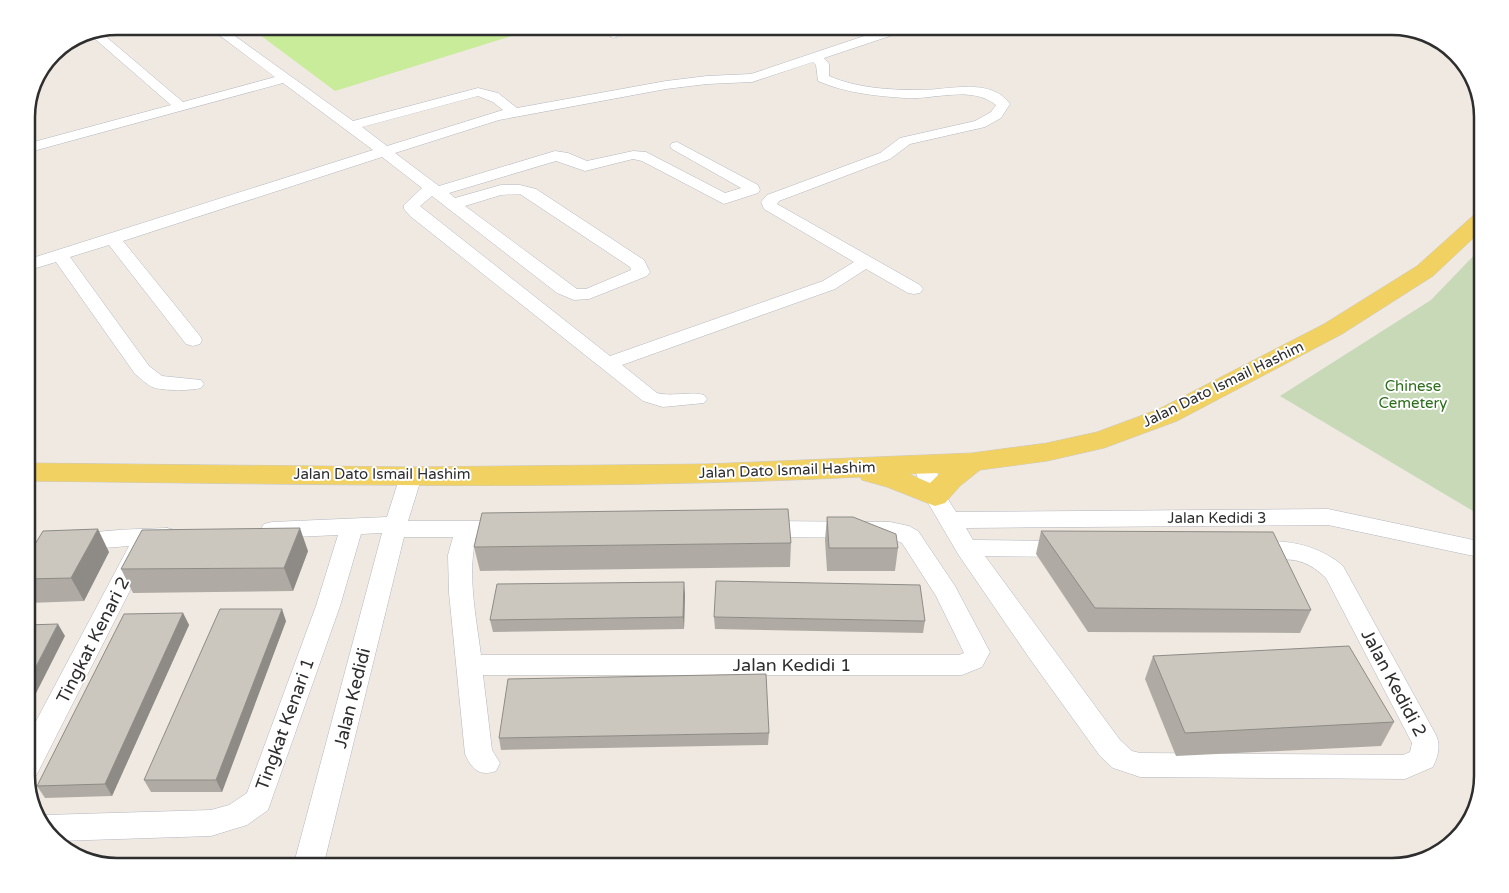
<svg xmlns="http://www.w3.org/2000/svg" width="1509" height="893" font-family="'Varela Round',sans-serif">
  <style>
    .cemetery { fill: #c8d9b8 }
    .pitch { fill: #c9ec9a }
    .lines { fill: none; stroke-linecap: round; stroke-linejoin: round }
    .minor-casing { stroke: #b4b7c1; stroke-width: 1 }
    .primary-casing { stroke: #c9c9c9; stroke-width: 1 }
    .minor { fill: #fff; fill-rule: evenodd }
    .primary { fill: #f2d163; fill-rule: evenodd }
    .wall { fill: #afaba4 }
    .shaded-wall { fill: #8e8b86 }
    .building { fill: #cbc7bf; stroke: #8e8b86 }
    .labels { text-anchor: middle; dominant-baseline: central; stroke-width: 4; stroke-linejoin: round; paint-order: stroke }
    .street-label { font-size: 15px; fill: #2e2e2e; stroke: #fff }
    .park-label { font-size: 15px; fill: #2c6e1b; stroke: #fff }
    .near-street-label { font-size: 18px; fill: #2e2e2e; stroke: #fff }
    .rim { fill: none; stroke: #2e2e2e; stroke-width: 2.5 }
  </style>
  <rect width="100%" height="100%" fill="#efe9e1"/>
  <polygon class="cemetery" points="1483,246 1483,360 1479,362 1483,368 1483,515 1478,514 1280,396 1431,300"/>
  <polygon class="pitch" points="248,26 529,26 518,34 335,91"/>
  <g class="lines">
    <g class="minor-casing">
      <g id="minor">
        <path d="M207 26H221L353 121 478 88 498 93 517 108 666 81 707 76 751 74 894 26H913L911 29 824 58 829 64V76C856 88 889 90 918 90 946 91 990 76 1010 104L1001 118 985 127 910 144 890 159 779 201 777 204 920 285 923 289 920 293 914 294 908 293 866 269 835 289 622 365 657 393C672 397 689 391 704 395L707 399 704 403 663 407 643 401 410 216 404 209V205L422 188 382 157 123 241 200 336 202 340 200 344 193 346 186 344 109 245 70 257 149 366 162 376 201 380 204 384 201 388C190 391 162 391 152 387 146 384 140 378 135 374L56 262 26 271V260L373 150 283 83 26 153V144L171 105 87 32 98 30 183 102 275 77ZM813 62 816 65 818 81C845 93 876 96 905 98 933 100 972 85 996 105L991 112 975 121 900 138 880 153 767 195 761 202 764 209 854 262 823 281 610 356 420 206 432 196 557 293 574 300 589 299 647 276 650 272 644 260 536 189 520 185H501L455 198 449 193 556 161 585 171 633 159 642 161 724 204 758 193 760 190 758 185 677 142 672 143 670 146 672 149 741 188 725 193 646 152 633 151 587 161 568 153 555 151 439 186 395 153 499 120 666 89 707 84 752 82ZM478 96 493 102 503 110 387 146 362 127ZM520 194 630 267 631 270 586 289H577L465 206 501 195Z"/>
        <polygon points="612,26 624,26 617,37 613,38 607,34"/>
        <path d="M924 457 932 459 946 496 956 512 1328 509 1483 542V558L1328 525 966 528 973 540 1066 541 1074 543 1078 549 1074 555 1066 557 985 556 1120 740 1132 751 1140 753 1403 755 1410 752 1412 743 1326 578C1293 547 1280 567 1246 557L1242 551 1246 545C1278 536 1318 544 1343 566L1436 735C1441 746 1438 756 1433 767L1405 779 1140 777 1113 768 1100 756 1030 659 958 554 924 496 913 464 916 459Z"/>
        <path d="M411 469 419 471 422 476 408 521H506L514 523 518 529 514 535 506 537H476C467 575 476 616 481 655H959L964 653 936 596 902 543 890 538 762 537 754 535 750 529 754 523 762 521 890 522 909 526 918 531 955 586 990 652 982 667 962 675H483L492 750 500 763 496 771C479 777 472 769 465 754L449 593 448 555 453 537H404L323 867H293L382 533 361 534 340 606 268 810 247 825 211 836 58 841 39 821 37 818 45 815 211 810 229 805 247 793 316 606 338 535 272 538 264 536 260 530 264 524 272 522 387 517 400 476 403 471Z"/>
        <path d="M167 528 175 530 179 536 175 542 146 545 150 551 36 776 26 780V740L129 546 78 550 26 570V552C71 529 119 530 167 528Z"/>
      </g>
    </g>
    <g class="primary-casing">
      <path id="primary" d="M1483 211V229L1433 276 1342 334 1177 421 1104 448 1047 461 980 470 960 486 945 503 935 506 887 487 862 480 860 477C583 491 304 484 26 481V463L411 467 707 464 972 453 1047 443 1097 432 1159 409 1324 324 1417 266 1476 213ZM940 473 930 483 909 474Z"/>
    </g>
    <use href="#minor" class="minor"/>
    <use href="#primary" class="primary"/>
  </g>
  <g class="wall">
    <polygon points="827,517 898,548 895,571 827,571 825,540"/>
    <polygon points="1041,531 1311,610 1300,633 1088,632 1036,554"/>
    <polygon points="791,543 790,567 480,571 474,547"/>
    <polygon points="308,551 293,591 133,593 121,569"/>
    <polygon points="109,552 84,601 28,603 26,600 26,559"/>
    <polygon points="685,594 684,629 493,632 490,620"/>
    <polygon points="183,613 189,625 112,796 45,798 37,786"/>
    <polygon points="714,617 925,621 923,633 715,629"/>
    <polygon points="286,621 222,792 151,792 144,780"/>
    <polygon points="1153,656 1394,722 1381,746 1176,756 1145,679"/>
    <polygon points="769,733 768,745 501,750 499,738"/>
  </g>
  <g class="shaded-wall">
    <polygon points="300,528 308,551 293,591 284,568"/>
    <polygon points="98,529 109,552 84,601 71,578"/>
    <polygon points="684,582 685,594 684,629 683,617"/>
    <polygon points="282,609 286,621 222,792 216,780"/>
    <polygon points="183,613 189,625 112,796 105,784"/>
    <polygon points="58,624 65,636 26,713 26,686"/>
  </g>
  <g class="building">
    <polygon points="788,509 791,543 474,547 482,513"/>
    <polygon points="827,517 853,517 896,534 898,548 829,548"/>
    <polygon points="300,528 284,568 121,569 142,530"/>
    <polygon points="98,529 71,578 26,579 26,559 43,531"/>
    <polygon points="1041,531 1273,532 1311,610 1095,608"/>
    <polygon points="716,581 920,585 925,621 714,617"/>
    <polygon points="684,582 683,617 490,620 497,584"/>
    <polygon points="220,609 282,609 216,780 144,780"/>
    <polygon points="183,613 105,784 37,786 124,614"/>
    <polygon points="58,624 26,686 26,625"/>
    <polygon points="1349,646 1394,722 1185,733 1153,656"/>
    <polygon points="766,674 769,733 499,738 508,679"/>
  </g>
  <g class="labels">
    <g class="street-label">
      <text transform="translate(1223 384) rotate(-26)">Jalan Dato Ismail Hashim</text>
      <text transform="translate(787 470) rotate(-2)">Jalan Dato Ismail Hashim</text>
      <text x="382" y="474">Jalan Dato Ismail Hashim</text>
      <text x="1217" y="518">Jalan Kedidi 3</text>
    </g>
    <g class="park-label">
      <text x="1413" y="386">Chinese<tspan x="1413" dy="17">Cemetery</tspan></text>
    </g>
    <g class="near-street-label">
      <text transform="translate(93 640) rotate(-63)">Tingkat Kenari 2</text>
      <text x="792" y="665">Jalan Kedidi 1</text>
      <text transform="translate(1394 683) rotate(62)">Jalan Kedidi 2</text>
      <text transform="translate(352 698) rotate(-76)">Jalan Kedidi</text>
      <text transform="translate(285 724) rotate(-70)">Tingkat Kenari 1</text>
    </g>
  </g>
  <path d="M0 0H1509V893H0ZM117 35H1392A82 82 0 0 1 1474 117V776A82 82 0 0 1 1392 858H117A82 82 0 0 1 35 776V117A82 82 0 0 1 117 35Z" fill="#fff" fill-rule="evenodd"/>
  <path class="rim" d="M117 35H1392A82 82 0 0 1 1474 117V776A82 82 0 0 1 1392 858H117A82 82 0 0 1 35 776V117A82 82 0 0 1 117 35Z"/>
</svg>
